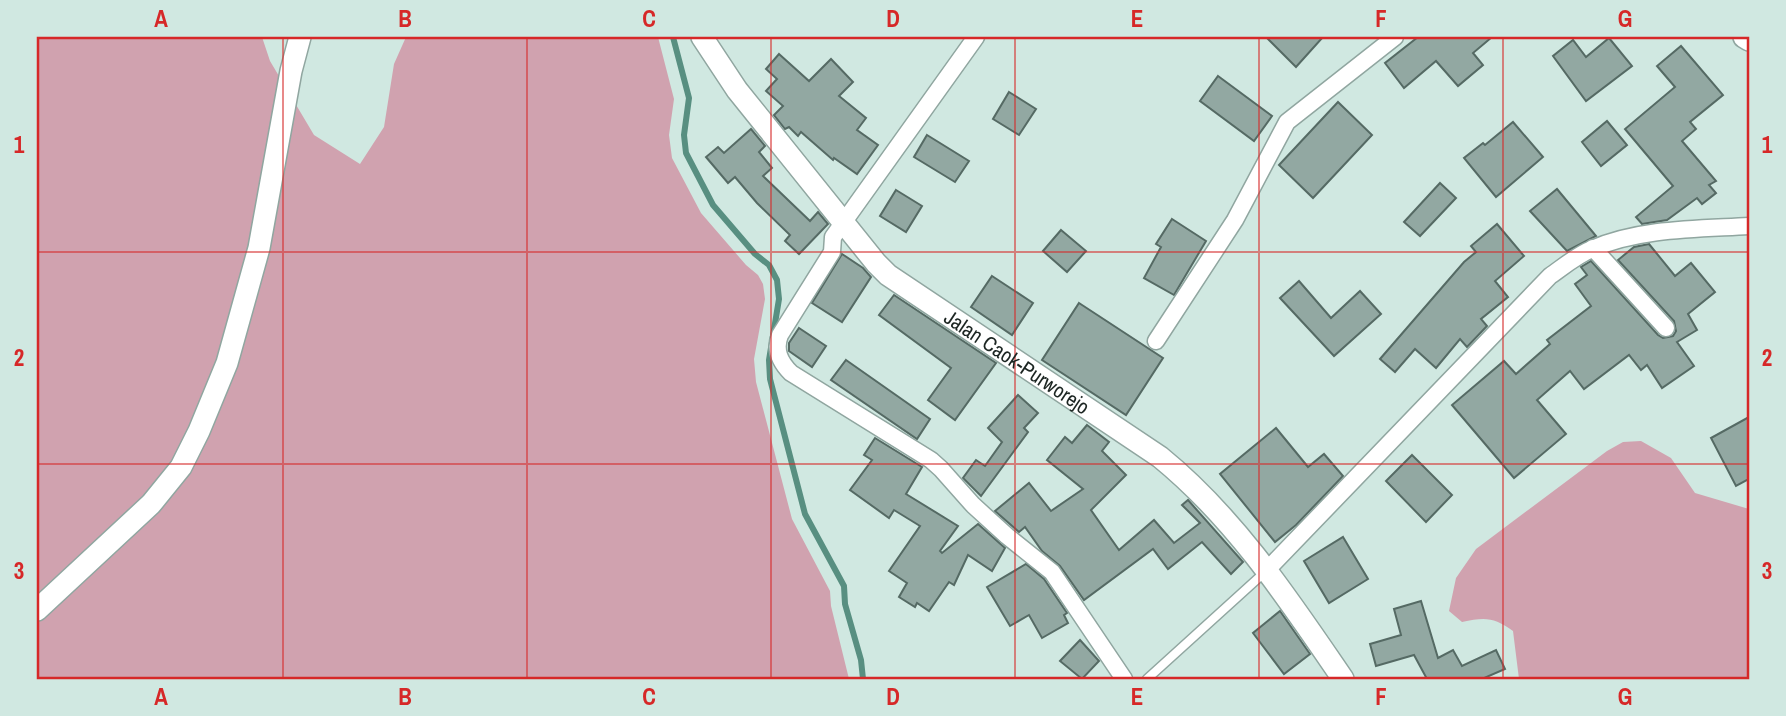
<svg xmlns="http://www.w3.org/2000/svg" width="1786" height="716" font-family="'Archivo Narrow',sans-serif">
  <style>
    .green { fill: #d0a2af }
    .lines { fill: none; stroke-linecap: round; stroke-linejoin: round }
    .stream { stroke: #588f81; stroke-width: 6 }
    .building { fill: #92a8a2; stroke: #556a64; stroke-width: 2 }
    .service-casing { stroke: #90a6a0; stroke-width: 11 }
    .minor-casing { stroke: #90a6a0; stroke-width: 19 }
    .tertiary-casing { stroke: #90a6a0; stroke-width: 24 }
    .service { stroke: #fff; stroke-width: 8 }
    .minor { stroke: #fff; stroke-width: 16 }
    .tertiary { stroke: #fff; stroke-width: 21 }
    .grid { fill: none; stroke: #d62828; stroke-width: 2; stroke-opacity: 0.55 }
    .labels { text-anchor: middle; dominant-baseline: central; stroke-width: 7; stroke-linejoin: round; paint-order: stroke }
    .street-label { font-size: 21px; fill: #1c2522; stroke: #d0e8e1 }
    .neatline { fill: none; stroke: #d62828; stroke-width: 2.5 }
    .grid-label { font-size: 23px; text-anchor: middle; font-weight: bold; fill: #d62828 }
  </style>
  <rect width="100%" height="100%" fill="#d0e8e1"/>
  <g class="green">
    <polygon points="37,37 262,37 270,61 314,135 360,164 384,127 394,64 406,37 658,37 674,99 669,135 672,158 701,213 746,265 758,275 763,284 765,299 754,359 756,382 792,519 830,591 831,606 849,679 37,679"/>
    <path d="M1641 441 1671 458 1695 493 1749 509V679H1519L1513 631C1494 617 1485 617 1462 622L1449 611 1456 578 1476 549 1607 451 1623 442Z"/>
  </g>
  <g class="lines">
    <polyline class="stream" points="673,37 689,98 684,135 686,153 713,205 755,254 769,265 777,280 779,299 769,360 770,379 805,514 844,586 845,604 861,660 863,679"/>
  </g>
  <g class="building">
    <polygon points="1266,37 1323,37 1296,67"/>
    <polygon points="1418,37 1492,37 1473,53 1483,65 1458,86 1436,61 1404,88 1385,63"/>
    <polygon points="1609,38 1632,66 1586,101 1553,56 1573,40 1586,57"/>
    <polygon points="1681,46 1723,95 1690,122 1696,129 1682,141 1716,181 1709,185 1716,193 1702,204 1697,198 1667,220 1642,224 1636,217 1673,186 1625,129 1675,87 1657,66"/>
    <polygon points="779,54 809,81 831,59 853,82 839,96 866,118 857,130 878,145 857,174 834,158 833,160 801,132 798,136 789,127 785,129 774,115 783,106 766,91 777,79 766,69"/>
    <polygon points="1218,76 1272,116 1254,141 1200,101"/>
    <polygon points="1009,92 1036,109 1019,135 993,119"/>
    <polygon points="1338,102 1372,135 1313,198 1279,165"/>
    <polygon points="1607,121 1627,145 1601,166 1582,142"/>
    <polygon points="1513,122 1543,157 1496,197 1464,158 1483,143 1485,145"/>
    <polygon points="751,129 765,146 759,152 772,168 763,176 810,221 818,212 828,224 799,254 785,241 790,235 757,203 735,177 728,183 706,157 718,147 724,153"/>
    <polygon points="927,135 969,161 955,182 914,157"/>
    <polygon points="1440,183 1456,198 1420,236 1404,222"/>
    <polygon points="1557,189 1596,236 1567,251 1530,211"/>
    <polygon points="896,190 922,206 906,232 880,216"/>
    <polygon points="1172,219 1206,241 1174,295 1144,278 1161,247 1156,244"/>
    <polygon points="1497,224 1524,256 1495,281 1508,297 1481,319 1487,326 1467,347 1460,339 1436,368 1415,349 1395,372 1380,359 1464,262 1476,252 1471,246"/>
    <polygon points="1061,230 1086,251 1067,272 1043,251"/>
    <polygon points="1649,244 1675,276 1691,263 1715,292 1688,314 1697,330 1677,342 1694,366 1662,388 1647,365 1641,370 1629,355 1584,389 1570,371 1537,400 1566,434 1514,478 1452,405 1504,361 1516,374 1550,344 1547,340 1591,306 1575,284 1587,275 1581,267 1591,261 1658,335 1663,338 1673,336 1676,331 1674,321 1618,260 1634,247"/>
    <polygon points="842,254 863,268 871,277 842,322 812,303"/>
    <polygon points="992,276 1033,303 1012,335 971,307"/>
    <polygon points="1299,281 1331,318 1360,291 1381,314 1334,356 1280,298"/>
    <polygon points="894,295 996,363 955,420 928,400 951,368 879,315"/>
    <polygon points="1079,303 1163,358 1126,415 1042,360"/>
    <polygon points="799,328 826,346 812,367 789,351 789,343"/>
    <polygon points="846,360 930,419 917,439 831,380"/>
    <polygon points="1018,395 1038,413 1024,428 1028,432 981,496 963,478 976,460 985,466 1002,442 988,428"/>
    <polygon points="1749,417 1749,479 1736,486 1711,438"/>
    <polygon points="1087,425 1109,442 1102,451 1126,475 1091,510 1119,550 1154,520 1174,543 1200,523 1182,505 1188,500 1243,562 1231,574 1202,542 1168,569 1153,549 1084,600 1060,566 1042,551 1025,527 1019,532 995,511 1029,483 1051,511 1083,489 1047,460 1065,437 1072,443"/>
    <polygon points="1276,428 1308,467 1324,454 1343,476 1296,525 1275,542 1220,474"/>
    <polygon points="875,438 922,467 906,494 958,526 940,551 942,553 978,524 1005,548 992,571 968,555 954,585 949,582 929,611 917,603 915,607 899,597 907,583 889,571 920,526 894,510 889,518 850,490 872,460 864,455"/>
    <polygon points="1412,455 1452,495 1426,522 1386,481"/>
    <polygon points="1343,537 1368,579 1329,603 1304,561"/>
    <polygon points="1026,564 1044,579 1067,613 1064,615 1068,623 1042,638 1029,615 1010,626 987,587"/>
    <polygon points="1421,601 1438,658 1453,650 1462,666 1496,650 1505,669 1482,679 1427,679 1414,655 1376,666 1370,644 1401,635 1394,609"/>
    <polygon points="1280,611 1310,654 1284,674 1253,633"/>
    <polygon points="1080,640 1099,661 1082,679 1060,661"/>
  </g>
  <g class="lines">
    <g class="service-casing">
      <polyline id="service" points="1147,679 1265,572"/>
    </g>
    <g class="minor-casing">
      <g id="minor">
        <path d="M976 37 833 237 832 252 780 335C774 350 780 362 791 373L931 460 941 469 973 505 1007 536 1052 572 1124 679"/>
        <polyline points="1593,248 1666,328"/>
        <polyline points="1156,341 1235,220 1287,122 1395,37"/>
        <path d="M1267 570 1550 276C1563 267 1577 255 1592 249 1640 228 1698 229 1749 226"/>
      </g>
    </g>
    <g class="tertiary-casing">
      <g id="tertiary">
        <path id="s1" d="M702 37 737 90 876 263 888 275 1160 457C1235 518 1289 600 1343 679"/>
        <polyline points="1744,37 1749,40"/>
        <polyline points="37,610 151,504 181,467 199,431 227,363 259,248 291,71 300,37"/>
      </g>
    </g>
    <use href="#service" class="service"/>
    <use href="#minor" class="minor"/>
    <use href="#tertiary" class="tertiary"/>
  </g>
  <path class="grid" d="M283 37V679M527 37V679M771 37V679M1015 37V679M1259 37V679M1503 37V679M37 252H1749M37 464H1749"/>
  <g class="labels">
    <g class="street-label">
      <text stroke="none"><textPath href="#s1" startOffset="458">Jalan Caok-Purworejo</textPath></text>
    </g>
  </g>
  <rect width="1786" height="716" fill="none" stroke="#d0e8e1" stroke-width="77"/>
  <rect x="38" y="38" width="1710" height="640" class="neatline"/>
  <g class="grid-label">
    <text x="161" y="27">A</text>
    <text x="405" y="27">B</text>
    <text x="649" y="27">C</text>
    <text x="893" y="27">D</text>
    <text x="1137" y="27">E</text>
    <text x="1381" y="27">F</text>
    <text x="1625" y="27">G</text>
    <text x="19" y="153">1</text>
    <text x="1767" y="153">1</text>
    <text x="19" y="366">2</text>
    <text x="1767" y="366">2</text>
    <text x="19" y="579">3</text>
    <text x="1767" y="579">3</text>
    <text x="161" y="705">A</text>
    <text x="405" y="705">B</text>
    <text x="649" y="705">C</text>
    <text x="893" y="705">D</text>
    <text x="1137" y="705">E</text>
    <text x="1381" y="705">F</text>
    <text x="1625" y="705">G</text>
  </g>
</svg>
